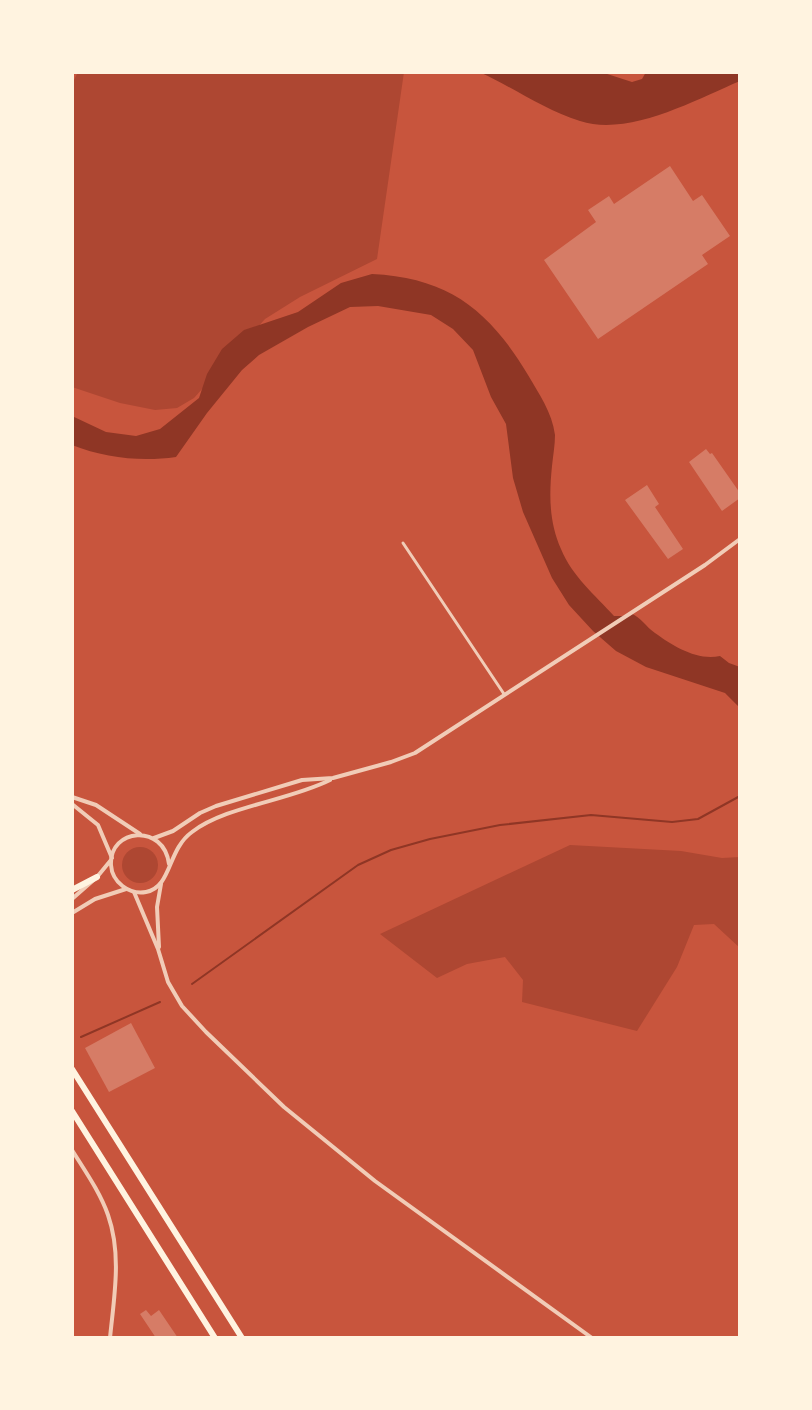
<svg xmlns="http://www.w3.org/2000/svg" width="812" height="1410" font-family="'Fira Sans',sans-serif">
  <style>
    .green { fill: #ae4732 }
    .water { fill: #8f3625 }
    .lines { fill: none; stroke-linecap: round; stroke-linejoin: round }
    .stream { stroke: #8f3625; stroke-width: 2 }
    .building { fill: #d67c66 }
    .minor { stroke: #f1ccb7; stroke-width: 3 }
    .tertiary { stroke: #f1ccb7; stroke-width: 4 }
    .motorway { stroke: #fff3e0; stroke-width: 6 }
  </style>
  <rect width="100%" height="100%" fill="#c8553d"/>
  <g class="green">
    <polygon points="78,72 404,72 377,259 300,297 265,319 194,398 177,408 155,410 120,403 72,387 72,84"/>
    <polygon points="570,845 681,851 722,858 740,857 740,948 714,924 694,925 677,967 637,1031 522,1002 523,980 505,957 467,964 437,978 380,934"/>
    <circle cx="140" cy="865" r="18"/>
  </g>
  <g class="water">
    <path d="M479 72H601L632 82 642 79 646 72H740V81C695 100 629 137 580 121 544 110 513 87 479 72Z"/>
    <path d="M372 274C449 278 489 310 528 375 539 394 552 412 555 435 555 445 553 456 552 466 549 495 549 522 561 549 572 576 595 595 614 616H623L630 613C641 617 646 627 655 633 673 646 697 661 720 656L729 663 740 667V708L725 693 646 667 616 651 593 631 569 605 552 578 523 512 513 478 506 424 491 397 473 350 453 329 431 315 378 306 350 307 308 327 259 355 242 370 207 413 176 457C141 462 105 458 72 445V416L106 432 136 436 160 429 199 398 207 374 222 349 244 330 298 312 341 283Z"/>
  </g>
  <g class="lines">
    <g class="stream">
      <polyline points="192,984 358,865 391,850 430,839 500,825 591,815 672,822 698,819 740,796"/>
      <polyline points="81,1037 160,1002"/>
    </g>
  </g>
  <g class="building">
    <polygon points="670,166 693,201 702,195 730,236 702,255 708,264 598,339 544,260 596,222 588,210 609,196 614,204"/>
    <polygon points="706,449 710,454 712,453 740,493 740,498 722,511 689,462"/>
    <polygon points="647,485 659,504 655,507 683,549 668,559 625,500"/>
    <polygon points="131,1023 155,1068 109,1092 85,1048"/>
    <polygon points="146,1310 151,1316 159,1310 178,1338 156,1338 140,1314"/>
  </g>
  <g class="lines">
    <polyline class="minor" points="403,543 504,694"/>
    <g class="tertiary">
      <polyline points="72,797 96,805 140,834"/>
      <polyline points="72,804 98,825 112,858"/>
      <polyline points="154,838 173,831 200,813 216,806 302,780 333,778 391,762 415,753 705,565 740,539"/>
      <path d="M169 864C164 823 109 828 111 865 112 882 129 895 146 892 172 887 167 850 192 832 226 806 288 801 330 780"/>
      <polyline points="134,892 158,949 168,982 182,1006 206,1032 284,1107 375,1181 592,1338"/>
      <polyline points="72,899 97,877 111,860"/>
      <polyline points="72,913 95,899 126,889"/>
      <polyline points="159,947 157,907 161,884"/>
      <path d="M72 1150C85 1171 100 1192 108 1215 122 1255 114 1297 110 1338"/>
    </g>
    <g class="motorway">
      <polyline points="72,890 97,877"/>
      <polyline points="72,1069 242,1338"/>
      <polyline points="72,1111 215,1338"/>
    </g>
  </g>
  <rect width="812" height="1410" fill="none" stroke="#fff3e0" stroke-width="148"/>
</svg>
